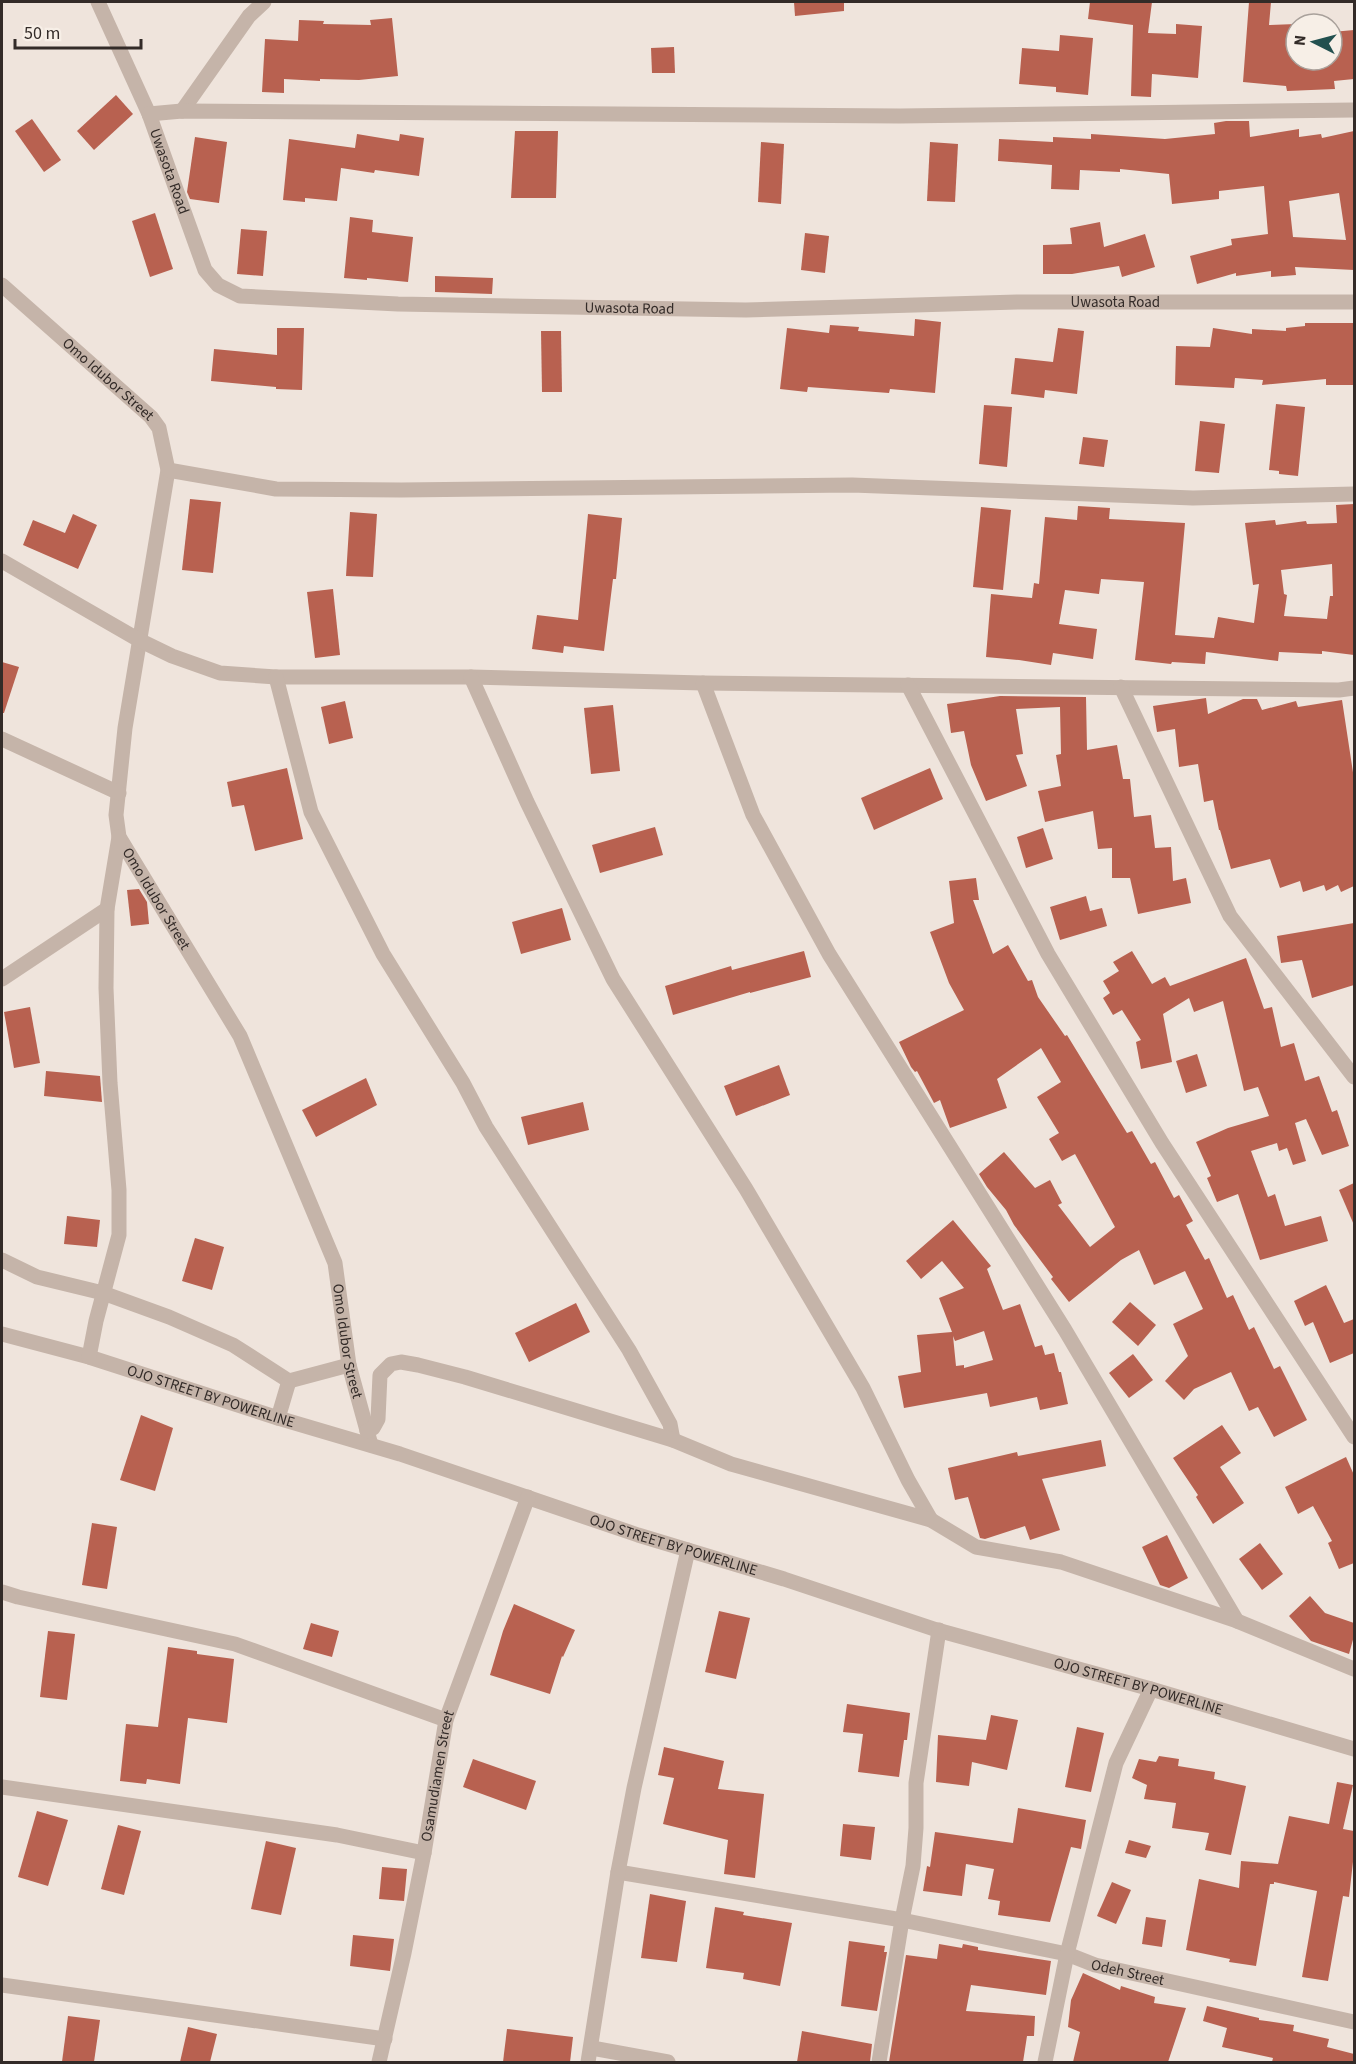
<svg xmlns="http://www.w3.org/2000/svg" width="1356" height="2064" font-family="'Source Sans 3',sans-serif">
  <style>
    .building { fill: #b86150; fill-rule: evenodd }
    .lines { fill: none; stroke-linecap: round; stroke-linejoin: round }
    .street { stroke: #c5b4a9; stroke-width: 15 }
    .labels { text-anchor: middle; dominant-baseline: central; stroke-width: 4.5; stroke-linejoin: round; paint-order: stroke }
    .street-label { font-size: 15px; fill: #332b28; stroke: #f7efe7 }
  </style>
  <rect width="100%" height="100%" fill="#efe4dc"/>
  <g class="building">
    <polygon points="794,2 844,2 844,11 795,16"/>
    <polygon points="1090,2 1152,2 1148,33 1176,34 1176,24 1202,26 1198,78 1152,74 1151,97 1131,96 1133,25 1088,19"/>
    <polygon points="1249,2 1271,2 1269,25 1296,24 1296,60 1332,60 1332,32 1354,30 1354,79 1334,81 1335,89 1287,91 1286,86 1243,82"/>
    <polygon points="392,18 398,76 359,80 320,79 320,81 284,79 284,93 262,92 265,39 298,41 299,20 324,21 323,24 371,25 370,20"/>
    <polygon points="1060,35 1093,38 1088,95 1056,92 1056,87 1019,84 1022,48 1059,51"/>
    <polygon points="674,47 675,73 652,73 651,48"/>
    <polygon points="116,95 133,114 94,150 77,131"/>
    <polygon points="32,119 61,160 44,172 15,131"/>
    <path d="M1226 121H1249L1250 137 1299 129V137L1321 134 1322 138 1354 131V270L1295 267 1296 275 1271 277V271L1236 276V273L1197 284 1190 256 1232 245 1231 239 1268 234 1264 186 1219 191V199L1172 204 1169 174 1120 169V172L1080 170 1079 190 1051 189 1052 165 998 161 999 139 1053 142V137L1091 139V134L1165 139 1215 134 1214 123ZM1339 193 1346 240 1293 237 1289 201Z"/>
    <polygon points="515,131 558,131 556,198 511,198"/>
    <polygon points="357,134 399,141 400,134 424,138 419,176 375,170 374,173 341,168 337,201 305,198 305,202 283,200 289,139 355,148"/>
    <polygon points="195,137 227,142 219,203 190,199 187,192"/>
    <polygon points="761,142 784,144 781,204 758,202"/>
    <polygon points="930,142 958,144 955,202 927,201"/>
    <polygon points="155,213 173,269 150,277 132,221"/>
    <polygon points="350,217 373,220 372,232 413,237 408,282 367,278 367,280 344,278"/>
    <polygon points="1100,222 1104,247 1145,234 1155,267 1122,277 1119,266 1072,274 1043,274 1043,245 1072,244 1070,228"/>
    <polygon points="241,229 267,231 263,276 237,274"/>
    <polygon points="805,233 829,236 825,273 801,270"/>
    <polygon points="435,276 493,278 492,294 435,292"/>
    <polygon points="915,319 941,322 935,393 890,389 889,393 808,387 807,392 780,389 787,328 829,333 830,325 859,327 858,331 914,336"/>
    <polygon points="1305,323 1354,323 1354,385 1326,385 1326,379 1262,385 1263,380 1235,378 1234,388 1175,385 1176,346 1210,347 1213,328 1252,334 1252,329 1286,331 1286,328 1305,326"/>
    <polygon points="277,328 304,328 302,390 276,389 276,387 211,381 214,349 277,355"/>
    <polygon points="1058,328 1084,331 1077,394 1045,390 1044,398 1011,394 1015,358 1053,362"/>
    <polygon points="541,331 561,331 562,392 542,392"/>
    <polygon points="1276,404 1305,407 1298,476 1279,474 1279,471 1269,470"/>
    <polygon points="984,405 1012,407 1007,467 979,464"/>
    <polygon points="1200,421 1225,424 1219,473 1195,471"/>
    <polygon points="1083,437 1108,440 1104,467 1079,464"/>
    <polygon points="190,499 221,502 213,573 182,570"/>
    <path d="M1354 504V655L1322 651V654L1279 652 1278 661 1206 652 1205 664 1172 662 1171 664 1135 660 1144 582 1101 579 1099 594 1065 590 1059 624 1097 629 1093 659 1053 653 1051 665 1019 660 986 657 991 594 1032 598 1034 583 1039 584 1045 517 1077 520 1078 506 1110 508 1109 519 1185 523 1175 635 1214 638 1218 617 1254 623 1259 584 1253 585 1245 523 1275 520 1276 525 1306 521 1307 524 1337 523 1336 505ZM1332 564 1333 596H1330L1327 619 1284 616 1287 595 1284 594 1281 570Z"/>
    <polygon points="981,507 1011,510 1003,590 973,587"/>
    <polygon points="350,512 377,514 373,577 346,576"/>
    <polygon points="73,514 97,525 78,569 23,545 33,520 65,533"/>
    <polygon points="588,514 622,518 616,579 613,579 604,651 564,646 563,653 532,649 537,615 578,620"/>
    <polygon points="333,589 340,655 315,658 307,592"/>
    <polygon points="2,662 19,667 4,713 2,713"/>
    <polygon points="1000,696 1086,697 1087,750 1117,745 1123,779 1130,779 1134,817 1151,815 1155,848 1171,847 1173,881 1186,878 1191,903 1138,914 1130,878 1112,878 1112,848 1098,849 1093,811 1045,822 1038,791 1061,786 1056,755 1061,754 1060,707 1016,709 1023,754 1016,755 1027,786 986,801 971,765 964,731 951,733 947,704"/>
    <polygon points="1206,698 1208,714 1243,699 1257,699 1262,710 1296,701 1298,707 1342,700 1354,779 1354,886 1341,892 1338,885 1326,891 1324,885 1303,892 1300,881 1280,888 1270,859 1231,869 1220,830 1219,830 1213,800 1204,802 1198,764 1179,767 1175,729 1157,732 1153,706"/>
    <polygon points="345,701 353,738 329,744 321,707"/>
    <polygon points="613,705 620,771 591,774 584,708"/>
    <polygon points="287,768 303,839 255,851 244,805 232,807 227,782"/>
    <polygon points="930,768 943,799 874,830 861,798"/>
    <polygon points="655,827 663,855 600,873 592,845"/>
    <polygon points="1043,828 1053,859 1026,868 1017,837"/>
    <polygon points="976,878 979,900 973,900 993,954 1008,945 1028,981 1032,980 1038,997 1065,1036 1067,1035 1127,1133 1132,1131 1151,1164 1155,1162 1174,1198 1179,1195 1193,1221 1186,1225 1205,1260 1209,1258 1227,1298 1233,1295 1249,1330 1254,1327 1274,1369 1280,1366 1307,1420 1274,1437 1258,1407 1249,1411 1231,1372 1194,1389 1184,1400 1165,1381 1188,1356 1173,1324 1203,1309 1185,1271 1154,1285 1139,1250 1121,1260 1069,1302 1051,1279 1053,1277 1014,1225 1006,1210 987,1187 979,1174 1004,1152 1035,1188 1050,1180 1062,1203 1058,1205 1090,1247 1115,1227 1075,1154 1062,1161 1049,1139 1059,1133 1037,1097 1061,1082 1041,1048 997,1079 1007,1108 950,1128 940,1100 934,1103 917,1071 915,1072 911,1067 899,1042 964,1010 949,983 930,932 954,923 949,881"/>
    <polygon points="139,889 147,902 149,924 131,926 127,890"/>
    <polygon points="1086,896 1090,911 1102,908 1107,926 1060,940 1050,907"/>
    <polygon points="562,908 571,940 521,954 512,922"/>
    <polygon points="1354,923 1354,985 1312,998 1302,960 1281,963 1277,936"/>
    <polygon points="804,951 811,977 750,993 750,992 673,1015 665,986 731,966 732,970"/>
    <polygon points="1132,951 1152,984 1165,977 1170,986 1246,958 1264,1009 1272,1007 1281,1047 1294,1043 1305,1081 1319,1076 1332,1112 1337,1110 1349,1146 1322,1155 1306,1119 1295,1123 1306,1161 1293,1165 1287,1148 1279,1151 1277,1143 1251,1151 1268,1197 1275,1194 1285,1226 1321,1216 1328,1241 1260,1260 1238,1194 1217,1202 1207,1178 1211,1176 1196,1142 1228,1128 1269,1116 1258,1087 1244,1091 1223,1001 1194,1012 1189,998 1163,1014 1172,1062 1141,1069 1136,1042 1141,1040 1122,1010 1113,1015 1103,998 1110,993 1103,981 1119,971 1113,962"/>
    <polygon points="30,1007 40,1063 14,1068 4,1012"/>
    <polygon points="1197,1054 1207,1086 1186,1093 1176,1061"/>
    <polygon points="779,1065 790,1095 736,1116 724,1086"/>
    <polygon points="46,1071 100,1076 102,1102 44,1096"/>
    <polygon points="366,1078 377,1105 316,1137 302,1110"/>
    <polygon points="583,1102 589,1130 528,1145 521,1117"/>
    <polygon points="1354,1183 1354,1225 1339,1190"/>
    <polygon points="67,1216 100,1220 97,1247 64,1244"/>
    <path d="M953 1220 991 1266 987 1269 1003 1310 1020 1304 1035 1347 1042 1345 1045 1355 1054 1353 1059 1372H1061L1068 1404 1040 1410 1037 1397 990 1407 987 1393 904 1408 898 1376 921 1372 917 1335 952 1332 939 1298 964 1288 942 1261 921 1279 906 1261ZM984 1331 993 1360 964 1368V1365L956 1366 953 1336 955 1341Z"/>
    <polygon points="195,1238 224,1247 212,1290 182,1281"/>
    <polygon points="1326,1285 1344,1323 1354,1319 1354,1353 1330,1363 1313,1322 1305,1326 1294,1301"/>
    <polygon points="1130,1302 1156,1325 1138,1346 1112,1322"/>
    <polygon points="576,1303 590,1332 529,1362 515,1333"/>
    <polygon points="1133,1354 1153,1380 1129,1398 1109,1373"/>
    <polygon points="141,1415 173,1428 155,1491 120,1480"/>
    <polygon points="1222,1425 1241,1453 1220,1467 1244,1503 1213,1524 1196,1497 1198,1495 1173,1458"/>
    <polygon points="1101,1440 1106,1466 1042,1479 1060,1530 1030,1540 1025,1526 985,1539 980,1538 968,1497 955,1500 948,1468 1017,1452 1018,1456"/>
    <polygon points="1346,1457 1354,1475 1354,1563 1339,1569 1328,1543 1332,1541 1313,1506 1298,1514 1285,1487"/>
    <polygon points="92,1523 117,1527 107,1589 82,1585"/>
    <polygon points="1167,1535 1188,1578 1169,1588 1160,1585 1142,1547"/>
    <polygon points="1260,1543 1283,1574 1262,1590 1239,1559"/>
    <polygon points="1310,1596 1325,1613 1354,1623 1354,1636 1349,1654 1311,1641 1289,1616"/>
    <polygon points="514,1604 575,1630 563,1657 562,1656 550,1694 490,1675 503,1631"/>
    <polygon points="719,1611 750,1618 736,1679 705,1672"/>
    <polygon points="311,1623 339,1631 332,1657 303,1649"/>
    <polygon points="48,1631 75,1634 67,1700 40,1697"/>
    <polygon points="168,1647 197,1651 197,1654 234,1659 227,1723 188,1718 180,1784 147,1779 146,1784 120,1781 126,1724 158,1727"/>
    <polygon points="847,1704 910,1713 907,1740 904,1740 899,1777 858,1772 863,1734 843,1732"/>
    <polygon points="991,1715 1018,1720 1007,1770 972,1762 969,1786 936,1782 938,1735 986,1740"/>
    <polygon points="1077,1727 1104,1733 1091,1792 1065,1787"/>
    <polygon points="664,1747 724,1761 718,1789 764,1794 755,1878 724,1874 728,1840 663,1824 674,1778 658,1775"/>
    <polygon points="1159,1756 1179,1759 1178,1766 1215,1772 1214,1779 1246,1786 1231,1855 1205,1850 1209,1833 1172,1828 1176,1803 1144,1799 1147,1785 1132,1778 1139,1759 1156,1762"/>
    <polygon points="473,1759 536,1781 526,1810 463,1787"/>
    <polygon points="1337,1782 1353,1785 1343,1829 1354,1831 1354,1853 1349,1897 1343,1896 1328,1981 1302,1977 1317,1891 1274,1882 1274,1884 1270,1884 1256,1966 1229,1962 1230,1959 1186,1950 1199,1879 1239,1888 1241,1861 1278,1864 1289,1816 1329,1824"/>
    <polygon points="1018,1808 1086,1820 1081,1849 1071,1847 1050,1922 998,1915 1000,1901 988,1899 994,1869 966,1864 962,1896 923,1891 927,1866 930,1867 935,1832 1013,1843"/>
    <polygon points="37,1811 68,1820 48,1886 18,1877"/>
    <polygon points="843,1824 875,1827 871,1860 840,1856"/>
    <polygon points="118,1825 141,1831 124,1895 101,1889"/>
    <polygon points="1129,1840 1151,1846 1146,1858 1125,1853"/>
    <polygon points="266,1841 296,1848 281,1915 251,1909"/>
    <polygon points="382,1867 407,1869 404,1901 379,1899"/>
    <polygon points="1112,1882 1131,1890 1116,1924 1097,1916"/>
    <polygon points="650,1894 686,1901 677,1962 641,1958"/>
    <polygon points="715,1907 744,1912 743,1915 792,1923 780,1986 743,1979 744,1973 706,1968"/>
    <polygon points="1146,1917 1166,1920 1162,1947 1142,1944"/>
    <polygon points="353,1935 394,1939 390,1971 350,1966"/>
    <polygon points="849,1941 885,1946 884,1952 887,1952 877,2011 841,2006"/>
    <polygon points="939,1944 962,1948 963,1944 978,1947 978,1950 1051,1961 1046,1995 971,1985 966,2011 1035,2016 1034,2036 1027,2036 1023,2062 889,2062 906,1955 937,1959"/>
    <polygon points="1083,1973 1120,1990 1121,1986 1155,1997 1154,2003 1186,2008 1168,2062 1073,2062 1080,2032 1068,2027 1071,2000"/>
    <polygon points="1207,2006 1259,2018 1259,2020 1294,2025 1293,2031 1329,2039 1327,2047 1354,2054 1354,2062 1272,2062 1273,2058 1222,2047 1227,2028 1203,2021"/>
    <polygon points="68,2016 100,2020 94,2062 62,2062"/>
    <polygon points="188,2027 217,2034 210,2062 180,2062"/>
    <polygon points="507,2029 573,2037 570,2062 503,2062"/>
    <polygon points="802,2031 872,2044 870,2062 797,2062"/>
  </g>
  <g class="lines">
    <g class="street">
      <path id="s1" d="M98 2 149 114 205 270 218 285 240 296 398 304 746 310 1017 302H1354"/>
      <polyline points="182,111 249,16 264,2"/>
      <polyline points="149,114 182,111 900,116 1354,110"/>
      <path id="s2" d="M2 285 151 417 159 428 168 470 125 728 116 815 119 837 240 1036 335 1263 349 1365 371 1445"/>
      <polyline points="168,470 276,489 401,490 852,485 1193,498 1354,494"/>
      <polyline points="2,561 139,640 172,656 220,673 276,677 471,677 703,683 1339,690 1354,688"/>
      <polyline points="276,677 311,812 383,954 463,1083 486,1127 629,1350 670,1424 673,1440"/>
      <polyline points="471,677 527,802 613,979 746,1189 863,1388 908,1480 931,1520"/>
      <polyline points="703,683 753,815 829,954 1065,1330 1237,1621"/>
      <polyline points="908,685 1048,954 1162,1143 1354,1437"/>
      <polyline points="1121,687 1230,916 1354,1077"/>
      <polyline points="2,739 119,793"/>
      <polyline points="2,979 107,909"/>
      <polyline points="2,1260 37,1277 103,1293 169,1317 233,1345 289,1381 349,1365"/>
      <path id="s3" d="M2 1334 89 1357 278 1418 400 1454 638 1535 784 1579 937 1630 1151 1689 1354 1749"/>
      <polyline points="89,1357 96,1321 119,1235 119,1190 110,1083 106,988 107,909 119,837"/>
      <polyline points="278,1418 289,1381"/>
      <polyline points="367,1431 373,1428 378,1419 380,1375 391,1364 401,1362 418,1365 465,1377 673,1440 731,1464 931,1520 976,1547 1061,1562 1237,1621 1354,1669"/>
      <polyline points="2,1592 18,1597 235,1644 446,1720"/>
      <polyline points="2,1787 337,1835 424,1853"/>
      <path id="s4" d="M618 1872 902 1920 1067 1954 1095 1965 1354 2022"/>
      <polyline points="2,1985 385,2039"/>
      <polyline points="592,2048 668,2062"/>
      <path id="s5" d="M379 2062 404 1953 424 1853 446 1720 528 1497"/>
      <polyline points="588,2062 618,1872 634,1788 688,1550"/>
      <polyline points="879,2062 902,1920 913,1866 916,1828 916,1783 939,1630"/>
      <polyline points="1045,2062 1067,1954 1116,1763 1151,1689"/>
    </g>
  </g>
  <g class="labels">
    <g class="street-label">
      <text stroke="none"><textPath href="#s1" startOffset="184">Uwasota Road</textPath></text>
      <text stroke="none"><textPath href="#s1" startOffset="1209">Uwasota Road</textPath></text>
      <text stroke="none"><textPath href="#s1" startOffset="723">Uwasota Road</textPath></text>
      <text stroke="none"><textPath href="#s2" startOffset="142">Omo Idubor Street</textPath></text>
      <text stroke="none"><textPath href="#s2" startOffset="699">Omo Idubor Street</textPath></text>
      <text stroke="none"><textPath href="#s2" startOffset="1185">Omo Idubor Street</textPath></text>
      <text stroke="none"><textPath href="#s3" startOffset="218">OJO STREET BY POWERLINE</textPath></text>
      <text stroke="none"><textPath href="#s3" startOffset="704">OJO STREET BY POWERLINE</textPath></text>
      <text stroke="none"><textPath href="#s3" startOffset="1190">OJO STREET BY POWERLINE</textPath></text>
      <text stroke="none"><textPath href="#s5" startOffset="292">Osamudiamen Street</textPath></text>
      <text stroke="none"><textPath href="#s4" startOffset="520">Odeh Street</textPath></text>
    </g>
  </g>
  <rect width="1356" height="2064" fill="none" stroke="#332b28" stroke-width="6"/>
  <g transform="translate(1314 42) rotate(276)"><circle r="28" fill="#f7efe7" stroke="#a9a19b" stroke-width="1.5"/>
  <path d="M0-4.5L10 22L0 15L-10 22Z" fill="#22504f"/>
  <text y="-9" font-size="16" font-weight="bold" text-anchor="middle" fill="#332b28">N</text>
  </g>
  <path d="M15 39v9h126v-9" fill="none" stroke="#332b28" stroke-width="3"/>
  <text x="24" y="39" font-size="18" fill="#332b28" stroke="#f7efe7" stroke-width="4.5" paint-order="stroke">50 m</text>
</svg>
